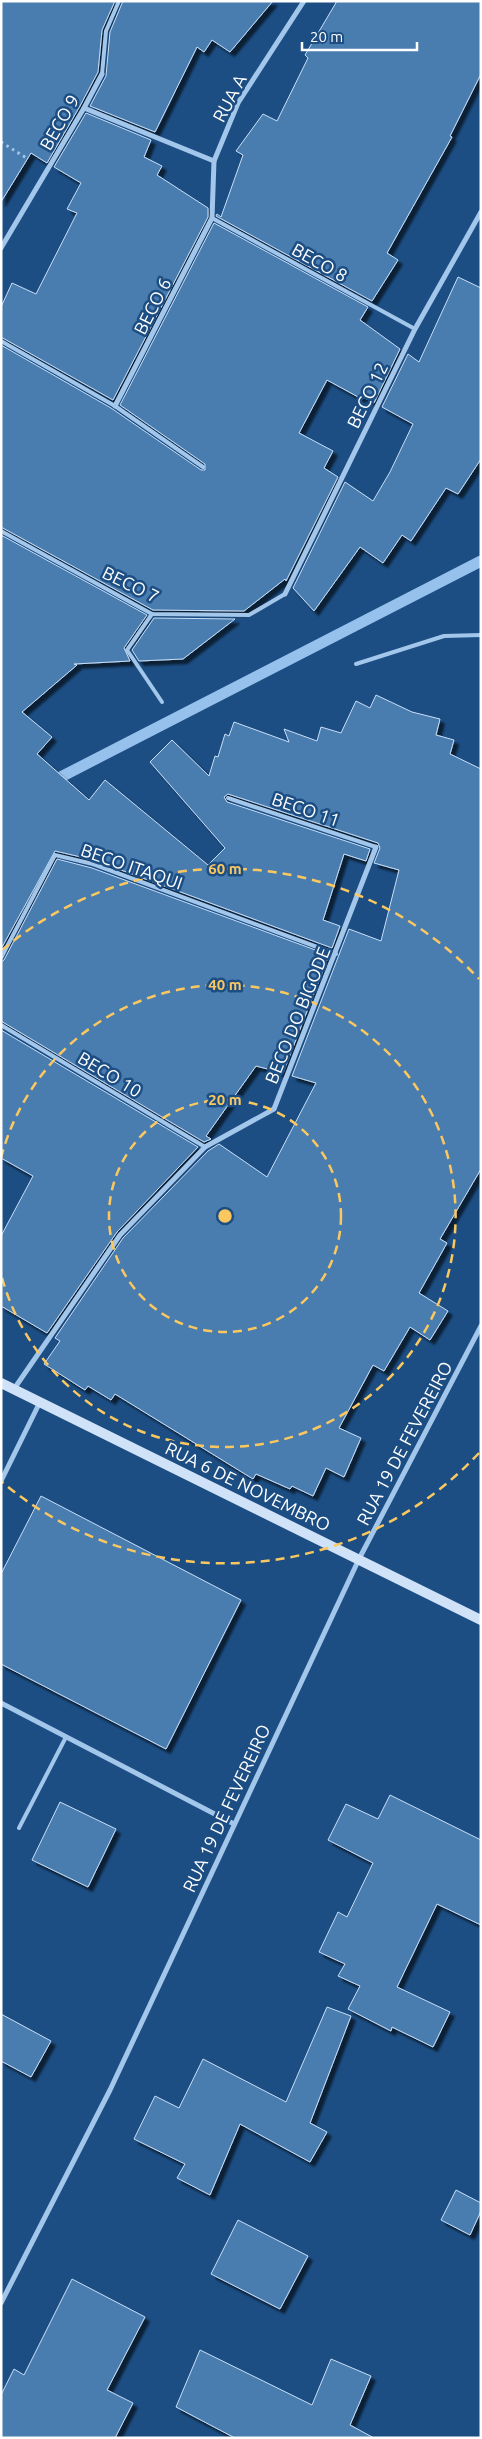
<svg xmlns="http://www.w3.org/2000/svg" width="482" height="2439" font-family="Ubuntu,sans-serif">
  <style>
    .lines { fill: none; stroke-linecap: round; stroke-linejoin: round }
    .stream { stroke: #96c1ed; stroke-width: 11 }
    .building { fill: #497baf; stroke: #c8dff8; filter: url(#shadow) }
    .path { stroke: #a3c6eb; stroke-width: 3; stroke-dasharray: 2.5 4; stroke-linecap: butt }
    .lane { stroke: #a3c6eb; stroke-width: 4 }
    .street { stroke: #a3c6eb; stroke-width: 5 }
    .secondary { stroke: #cfe2f8; stroke-width: 10 }
    .ring { fill: none; stroke: #fbc860; stroke-width: 2.5; stroke-dasharray: 9 6 }
    .labels { text-anchor: middle; dominant-baseline: central; stroke-width: 5; stroke-linejoin: round; paint-order: stroke }
    .street-label { font-size: 18px; fill: #fff; stroke: #1c4e84 }
    .centre { fill: #fbc860; stroke: #1c4e84; stroke-width: 2.5 }
    .ring-label { font-size: 15px; text-anchor: middle; font-weight: bold; fill: #fbc860; stroke: #1c4e84; stroke-width: 5; stroke-linejoin: round; paint-order: stroke }
  </style>
  <defs>
    <filter id="shadow"><feDropShadow dx="4.5" dy="4.5" stdDeviation="1" flood-color="#0009"/></filter>
  </defs>
  <rect width="100%" height="100%" fill="#1c4e84"/>
  <g class="lines">
    <polyline class="stream" points="49,783 481,561"/>
  </g>
  <g class="building">
    <polygon points="1,1 115,1 102,30 98,72 80,106 47,163 31,153 1,202"/>
    <polygon points="123,1 273,1 230,52 212,40 204,52 197,47 155,132 90,106 106,76 110,32"/>
    <polygon points="337,1 481,1 481,74 450,136 452,137 387,253 398,260 372,301 216,216 217,214 221,217 243,155 236,151 263,114 277,121 308,58 305,55"/>
    <polygon points="86,113 151,140 144,157 162,166 157,175 208,208 208,217 113,400 1,337 1,307 12,283 36,294 77,213 67,209 81,183 54,167"/>
    <polygon points="214,223 368,307 360,320 400,349 374,403 361,396 360,398 327,380 299,433 333,451 324,468 338,477 286,581 285,579 244,611 153,610 1,527 1,345 111,408 201,470 205,470 205,464 120,405"/>
    <polygon points="458,277 481,288 481,459 458,494 446,488 411,541 402,535 383,563 360,547 314,611 293,588 345,482 373,501 390,472 413,424 382,407 408,354 419,362"/>
    <polygon points="1,535 147,615 124,648 130,661 74,664 77,665 22,712 52,737 37,754 89,800 105,780 208,865 225,848 150,762 172,740 209,776 215,756 218,757 225,734 229,736 234,722 289,742 284,729 317,741 321,727 341,733 356,701 370,708 376,695 412,712 440,719 436,735 454,740 450,754 481,769 481,1169 440,1239 447,1243 419,1293 448,1311 430,1340 410,1327 384,1371 373,1365 339,1428 361,1438 344,1477 326,1468 313,1496 292,1486 290,1489 256,1474 253,1479 115,1394 111,1400 88,1386 85,1390 44,1364 60,1341 55,1338 123,1238 208,1151 219,1144 267,1177 316,1083 292,1076 349,929 381,941 399,870 374,863 380,848 378,843 228,794 224,797 227,802 370,849 366,861 344,854 323,920 340,926 332,948 94,860 55,851 1,949"/>
    <polygon points="154,618 235,619 183,659 139,661 132,650"/>
    <polygon points="57,859 92,868 329,955 283,1073 256,1066 206,1136 211,1139 204,1142 1,1021 1,962 4,960"/>
    <polygon points="1,1030 198,1147 117,1232 47,1333 1,1306 1,1236 33,1176 1,1158"/>
    <polygon points="41,1496 241,1600 166,1749 1,1664 1,1574"/>
    <polygon points="390,1795 481,1840 481,1925 437,1904 397,1987 450,2012 433,2047 392,2027 391,2031 348,2009 360,1986 338,1976 345,1964 319,1952 338,1912 347,1917 373,1863 328,1840 346,1804 378,1819"/>
    <polygon points="60,1802 116,1829 88,1887 32,1860"/>
    <polygon points="327,2007 351,2016 310,2123 327,2132 310,2162 240,2124 210,2195 177,2178 185,2164 134,2139 155,2096 179,2108 203,2059 286,2102"/>
    <polygon points="1,2014 51,2041 31,2077 1,2061"/>
    <polygon points="456,2190 481,2203 481,2211 470,2235 441,2220"/>
    <polygon points="238,2220 308,2256 280,2309 211,2274"/>
    <polygon points="72,2279 145,2317 107,2390 133,2403 115,2438 1,2438 1,2395 14,2369 24,2375"/>
    <polygon points="200,2350 312,2405 331,2359 371,2376 350,2425 374,2438 235,2438 176,2407"/>
  </g>
  <g class="lines">
    <polyline class="path" points="1,142 28,159"/>
    <g class="lane">
      <polyline points="102,74 106,31 119,1"/>
      <polyline points="212,218 415,329"/>
      <polyline points="1,341 115,406 203,467"/>
      <polyline points="1,531 152,614 249,615 285,594"/>
      <polyline points="152,614 127,650 162,702"/>
      <polyline points="356,664 444,636 481,635"/>
      <polyline points="228,798 376,847"/>
      <polyline points="1,958 55,855 93,864 336,954"/>
      <polyline points="1,1025 205,1147"/>
      <polyline points="19,1828 66,1737"/>
    </g>
    <g class="street">
      <polyline points="84,108 214,161"/>
      <polyline points="1,248 84,108 102,74"/>
      <polyline points="115,406 212,218 214,161 238,103 304,1"/>
      <polyline points="285,594 415,329 481,212"/>
      <polyline points="14,1389 120,1235 205,1147 274,1109 376,847"/>
      <polyline points="1,1481 40,1402"/>
      <polyline points="1,1703 234,1824"/>
      <polyline points="1,2303 110,2090 359,1559 481,1326"/>
    </g>
    <polyline class="secondary" points="1,1383 481,1620"/>
  </g>
  <g class="ring">
    <circle cx="225" cy="1216" r="116"/>
    <path d="M1 1158A231 231 0 1 1 1 1274"/>
    <path d="M479 1453A347 347 0 0 1 2 1482M2 950A347 347 0 0 1 479 979"/>
  </g>
  <g class="labels">
    <g class="street-label">
      <text transform="translate(229 98) rotate(-62)">RUA A</text>
      <text transform="translate(59 122) rotate(-60)">BECO 9</text>
      <text transform="translate(320 262) rotate(29)">BECO 8</text>
      <text transform="translate(152 306) rotate(-63)">BECO 6</text>
      <text transform="translate(367 395) rotate(-64)">BECO 12</text>
      <text transform="translate(131 584) rotate(26)">BECO 7</text>
      <text transform="translate(306 809) rotate(19)">BECO 11</text>
      <text transform="translate(132 866) rotate(19)">BECO ITAQUI</text>
      <text transform="translate(297 1015) rotate(-68)">BECO DO BIGODE</text>
      <text transform="translate(110 1074) rotate(31)">BECO 10</text>
      <text transform="translate(404 1443) rotate(-62)">RUA 19 DE FEVEREIRO</text>
      <text transform="translate(248 1486) rotate(26)">RUA 6 DE NOVEMBRO</text>
      <text transform="translate(226 1808) rotate(-65)">RUA 19 DE FEVEREIRO</text>
    </g>
  </g>
  <circle cx="225" cy="1216" r="8" class="centre"/>
  <g class="ring-label">
    <text x="225" y="874">60 m</text>
    <text x="225" y="990">40 m</text>
    <text x="225" y="1105">20 m</text>
  </g>
  <rect width="482" height="2439" fill="none" stroke="#ffffff" stroke-width="5"/>
  <path d="M302 42v8h115v-8" fill="none" stroke="#ffffff" stroke-width="2.5"/>
  <text x="310" y="42" font-size="15" fill="#ffffff" stroke="#1c4e84" stroke-width="4" paint-order="stroke">20 m</text>
</svg>
